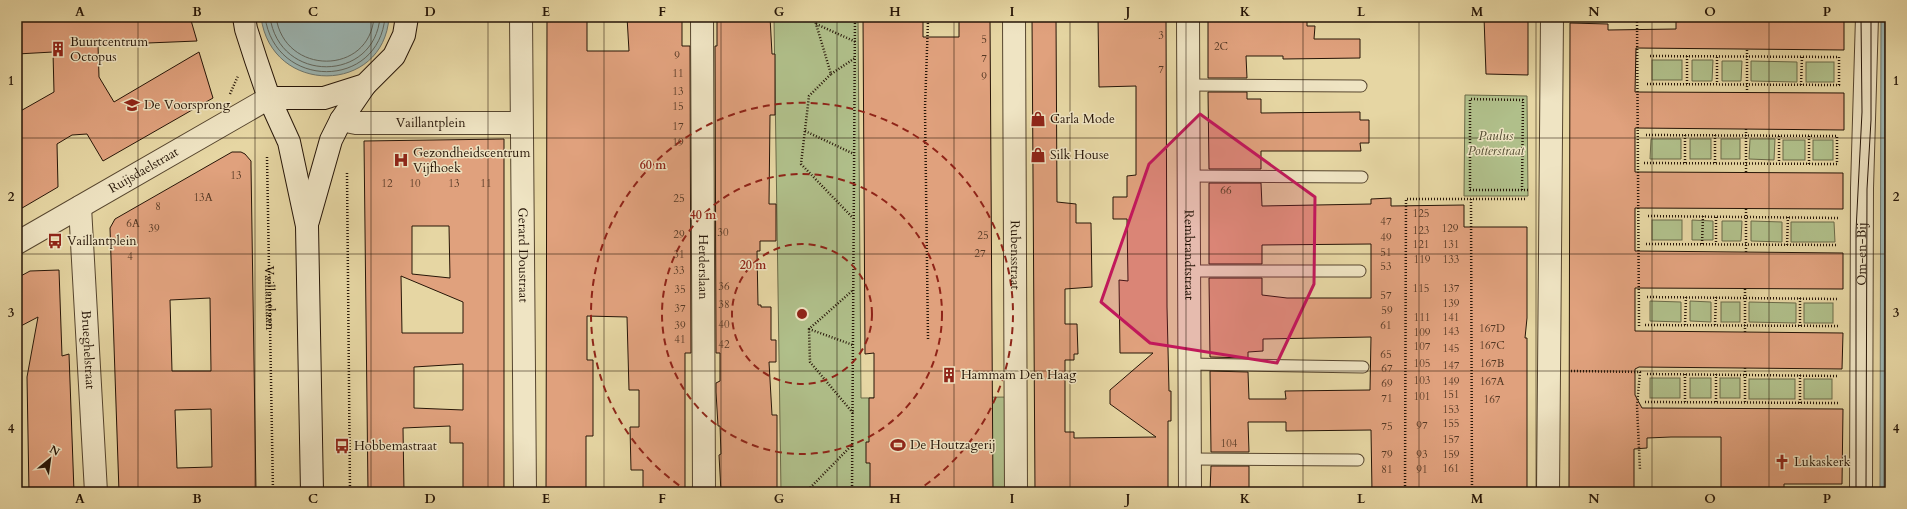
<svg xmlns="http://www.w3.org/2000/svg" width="1907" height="509" font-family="Cardo,serif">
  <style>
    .green { fill: #b0bf8a; stroke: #6b6a48 }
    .water { fill: #9cb6b3; stroke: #6d766e }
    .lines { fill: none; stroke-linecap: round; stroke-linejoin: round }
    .shore { stroke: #61665d; stroke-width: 1 }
    .building { fill: #e0a17d; stroke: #261507; fill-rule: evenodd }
    .service-casing { stroke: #56452e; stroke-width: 13 }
    .minor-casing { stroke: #56452e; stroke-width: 24 }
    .secondary-casing { stroke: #261507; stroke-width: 24 }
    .path { stroke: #261507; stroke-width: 2.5; stroke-dasharray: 1 2; stroke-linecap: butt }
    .service { stroke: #efe4c3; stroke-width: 11 }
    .minor { stroke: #efe4c3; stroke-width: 22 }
    .secondary { stroke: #efe4c3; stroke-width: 22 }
    .tram { stroke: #261507; stroke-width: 1 }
    .marked { fill: #c2185b; fill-opacity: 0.2; stroke: #c2185b; stroke-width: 3; stroke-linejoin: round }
    .grid { fill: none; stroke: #261507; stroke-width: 1; stroke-opacity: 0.55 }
    .ring { fill: none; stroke: #8f2418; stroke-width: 2; stroke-dasharray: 7 5 }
    .labels { text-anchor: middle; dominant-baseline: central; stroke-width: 3; stroke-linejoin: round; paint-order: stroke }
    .number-label { font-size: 11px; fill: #543824 }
    .poi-label { font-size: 13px; fill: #261507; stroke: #efe4c3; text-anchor: start }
    .street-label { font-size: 13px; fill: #261507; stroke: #efe4c3 }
    .park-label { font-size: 13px; font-style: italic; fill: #4f482e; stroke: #efe4c3 }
    .centre { fill: #8f2418; stroke: #efe4c3; stroke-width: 2 }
    .ring-label { font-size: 12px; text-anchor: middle; font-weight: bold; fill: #8f2418; stroke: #efe4c3; stroke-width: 3; stroke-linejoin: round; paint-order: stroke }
    .neatline { fill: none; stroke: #261507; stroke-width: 1.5 }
    .grid-label { font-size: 13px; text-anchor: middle; font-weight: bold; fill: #261507 }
  </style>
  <rect width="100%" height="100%" fill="#e6d6a3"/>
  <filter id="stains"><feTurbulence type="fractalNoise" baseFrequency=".005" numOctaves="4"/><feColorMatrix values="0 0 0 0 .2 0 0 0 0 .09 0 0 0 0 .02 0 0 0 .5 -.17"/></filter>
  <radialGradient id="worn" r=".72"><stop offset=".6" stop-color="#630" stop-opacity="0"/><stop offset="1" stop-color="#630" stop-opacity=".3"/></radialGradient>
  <g class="green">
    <polygon points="774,17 858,17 861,398 1016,397 1014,492 781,492"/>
    <rect x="1652" y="60" width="30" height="20"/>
    <polygon points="1692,60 1713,60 1712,81 1692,81"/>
    <polygon points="1722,61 1742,61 1741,81 1722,81"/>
    <polygon points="1751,61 1797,62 1797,82 1751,81"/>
    <rect x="1806" y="62" width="28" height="20"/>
    <polygon points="1465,95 1527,96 1528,196 1464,196"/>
    <polygon points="1651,139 1681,139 1681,159 1650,159"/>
    <rect x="1690" y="139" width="21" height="20"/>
    <rect x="1721" y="139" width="19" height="20"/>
    <polygon points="1750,139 1775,139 1774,160 1749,159"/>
    <rect x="1783" y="140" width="22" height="20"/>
    <rect x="1813" y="140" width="20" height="20"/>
    <rect x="1652" y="220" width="30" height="20"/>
    <polygon points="1692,220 1713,221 1713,240 1692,240"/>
    <polygon points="1722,221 1742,221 1741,241 1722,241"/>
    <polygon points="1751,221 1782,222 1782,242 1751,241"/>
    <polygon points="1791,222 1834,222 1835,242 1791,242"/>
    <polygon points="1650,301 1681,302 1681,322 1650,321"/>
    <polygon points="1690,301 1711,302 1711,322 1690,321"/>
    <rect x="1721" y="302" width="19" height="20"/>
    <polygon points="1749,302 1796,303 1796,323 1749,322"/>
    <rect x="1804" y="303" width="29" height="20"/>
    <rect x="1650" y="378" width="30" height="20"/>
    <rect x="1690" y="378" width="21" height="20"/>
    <rect x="1720" y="378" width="20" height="20"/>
    <rect x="1749" y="379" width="46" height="20"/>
    <rect x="1804" y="379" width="28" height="20"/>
  </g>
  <g class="water">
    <path d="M261 17H389C384 95 271 96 261 17Z"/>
    <polygon points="1881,17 1890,17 1890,492 1880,492"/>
  </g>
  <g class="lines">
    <g class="shore">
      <path d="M265 17C275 90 379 90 385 17"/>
      <path d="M270 17C279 84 375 83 380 17"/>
      <path d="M276 17C284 76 370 76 374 17"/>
      <polyline points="1884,492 1885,17"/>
      <polyline points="1889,492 1890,63"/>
    </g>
  </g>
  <g class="building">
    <polygon points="17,17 190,17 197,41 98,45 99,77 114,102 199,52 213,98 103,161 87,134 72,135 57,144 58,187 17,211 17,113 54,92 53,52 17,54"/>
    <polygon points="547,17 587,17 587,51 629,51 627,17 682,17 682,46 690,46 691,353 685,353 685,492 643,492 643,470 631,470 630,427 639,427 639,390 629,390 627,317 587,316 587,360 593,360 593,436 586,436 586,492 546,492"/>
    <polygon points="717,17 770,17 772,54 775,54 775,115 770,115 769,204 776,204 776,241 760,241 760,251 757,251 758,305 761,305 761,307 771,307 771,340 776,340 776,362 769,362 772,415 777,415 777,492 721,492 719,455 721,454 720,426 718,426 716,392 716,383 720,381 720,353 716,353 715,46 717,46"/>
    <polygon points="863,17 901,17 901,20 923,20 923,37 959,37 959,17 990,17 993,492 870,492 870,463 866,463 866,442 869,442 869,398 874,398 874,353 865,354"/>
    <polygon points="1032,17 1056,17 1057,202 1076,204 1076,223 1091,223 1092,287 1065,289 1065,324 1077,324 1078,354 1074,354 1074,360 1065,360 1065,432 1074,432 1074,438 1156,437 1110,404 1110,390 1153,353 1120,353 1119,280 1128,281 1127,219 1113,219 1113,197 1127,197 1127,176 1136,175 1136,86 1099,87 1098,17 1166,17 1167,307 1169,391 1171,391 1171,421 1168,421 1168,492 1035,492"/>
    <polygon points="1208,17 1307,17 1307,26 1315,26 1314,39 1360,39 1360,58 1283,59 1283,56 1246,56 1247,78 1208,78"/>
    <polygon points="1484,17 1528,17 1528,75 1486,74"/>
    <polygon points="1676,17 1844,17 1844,50 1636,48 1635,92 1844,93 1844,130 1635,128 1635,172 1843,173 1843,209 1635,208 1635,251 1843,253 1843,289 1635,288 1635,331 1843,333 1842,369 1639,367 1635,369 1635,395 1642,408 1843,409 1842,484 1784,484 1784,489 1764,488 1764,491 1721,488 1721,437 1671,437 1647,438 1647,448 1634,449 1634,492 1569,492 1570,23 1608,24 1608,30 1676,29"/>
    <polygon points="1208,92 1247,92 1247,99 1261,99 1261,113 1360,112 1360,120 1369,120 1369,143 1360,143 1361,151 1261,151 1261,169 1209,169"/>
    <path d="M504 139V492H463V443H450V426L403 428 404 492H368L364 141ZM412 226H449L450 278 412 274ZM401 276 463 302V333H402ZM463 364V410L414 408V367Z"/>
    <path d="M232 152H241L245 154 251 161V166L256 492H119L110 228 115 219ZM210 298 211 371H172L170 300ZM211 409 212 467 177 468 175 410Z"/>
    <polygon points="1209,183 1261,183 1262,206 1371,204 1371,199 1391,198 1391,206 1464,205 1464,227 1527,227 1527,318 1525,338 1527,338 1527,492 1372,492 1371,430 1286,431 1286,422 1248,422 1249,452 1211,452 1210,371 1248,372 1249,399 1286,399 1285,391 1370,390 1371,337 1263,339 1263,351 1248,352 1248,358 1210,357 1209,278 1262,278 1262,295 1287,298 1371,298 1371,244 1262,245 1262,264 1209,264"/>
    <polygon points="59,270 62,356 69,354 74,492 29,492 27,377 38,317 17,328 17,278 30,271"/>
    <polygon points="1211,466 1249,466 1249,492 1210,492"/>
  </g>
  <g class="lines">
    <g class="service-casing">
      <g id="service">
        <polyline points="1188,85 1361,86"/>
        <polyline points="1189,176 1362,177"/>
        <polyline points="1189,271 1360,271"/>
        <polyline points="1189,364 1363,367"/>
        <polyline points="1190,459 1358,460"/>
      </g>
    </g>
    <g class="minor-casing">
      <g id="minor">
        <path id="s2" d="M521 17 525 492"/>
        <path id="s3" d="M702 17 704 492"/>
        <path id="s4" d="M1014 17 1016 492"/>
        <path id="s5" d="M1188 17 1190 492"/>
        <path id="s6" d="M341 120 356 123H521"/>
        <path id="s7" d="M80 207 96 492"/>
        <path id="s8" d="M17 243 269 98"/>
        <polyline points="1548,492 1552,17"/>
        <path id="s9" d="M1861 492 1862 188 1867 17"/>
      </g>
    </g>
    <g class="secondary-casing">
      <g id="secondary">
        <polyline points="244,17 246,29 256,60 269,98 289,142 307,226 312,492"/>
        <polyline points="269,98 324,98 365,85 394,56 404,35 407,17"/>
        <polyline points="308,221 331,140 341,120 365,85"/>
      </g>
    </g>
    <g class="path">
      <polyline points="814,17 831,74 809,96 801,164 853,218"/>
      <polyline points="1574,19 1637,19 1639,326"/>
      <polyline points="1280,22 1281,17"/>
      <polyline points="816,24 856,42"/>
      <polyline points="1717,57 1717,84"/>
      <polyline points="831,74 855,58"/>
      <polyline points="1647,84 1839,85 1839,57 1648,56"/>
      <polyline points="1687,84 1687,56"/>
      <polyline points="1801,85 1802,57"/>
      <polyline points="1747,93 1747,49"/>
      <polyline points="230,94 238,76"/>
      <polyline points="805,131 854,154"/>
      <polyline points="1779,136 1779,163"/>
      <path id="s1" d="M267 157 273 492"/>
      <polyline points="1644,163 1837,164 1837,136 1646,135"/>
      <polyline points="1685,163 1685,135"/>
      <polyline points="1715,163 1715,135"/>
      <polyline points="1809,164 1809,136"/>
      <polyline points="1746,172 1746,129"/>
      <polyline points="347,173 350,492"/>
      <polyline points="1522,190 1523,100 1470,99 1470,190 1528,190"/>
      <polyline points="1471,199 1472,492"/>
      <polyline points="1648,216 1839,218"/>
      <polyline points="1716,217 1716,244"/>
      <polyline points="1646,244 1838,245"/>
      <polyline points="1702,244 1703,216"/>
      <polyline points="1787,245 1788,217"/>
      <polyline points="1746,252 1746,208"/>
      <polyline points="852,291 809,329 810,362 853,413"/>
      <polyline points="1647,297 1838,299"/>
      <polyline points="1645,325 1838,326 1838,324"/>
      <polyline points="1685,325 1686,297"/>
      <polyline points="1715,325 1716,297"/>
      <polyline points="1800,326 1800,298"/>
      <polyline points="809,329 853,345"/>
      <polyline points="1745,332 1745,288"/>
      <polyline points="928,339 925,108 928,21 959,20"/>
      <polyline points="1571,371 1640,372 1637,406 1640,470"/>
      <polyline points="1647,374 1838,376"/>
      <polyline points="1685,374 1685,402"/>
      <polyline points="1716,374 1716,402"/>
      <polyline points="1645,402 1838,403"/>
      <polyline points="1745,402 1745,368"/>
      <polyline points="1800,403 1800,375"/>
      <polyline points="806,492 853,444"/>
      <polyline points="852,492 855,17"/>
      <polyline points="1405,492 1406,199 1527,199"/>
    </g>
    <use href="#service" class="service"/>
    <use href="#minor" class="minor"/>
    <use href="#secondary" class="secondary"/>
    <g class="tram">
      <polyline points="1856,492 1856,231 1862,112 1861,17"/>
      <polyline points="1866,492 1867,189 1871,120 1871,17"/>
    </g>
  </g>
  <path class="marked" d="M1200 114 1315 197 1314 284 1277 363 1150 343 1101 302 1149 164Z"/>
  <path class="grid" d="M138 17V492M255 17V492M371 17V492M488 17V492M604 17V492M721 17V492M837 17V492M954 17V492M1070 17V492M1186 17V492M1303 17V492M1419 17V492M1536 17V492M1652 17V492M1769 17V492M17 138H1890M17 254H1890M17 371H1890"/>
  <g class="ring">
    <circle cx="802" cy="314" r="70"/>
    <circle cx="802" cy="314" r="140"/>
    <path d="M689 492A211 211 0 1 1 915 492"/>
  </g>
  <defs>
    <g id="building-bare" transform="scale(1.2)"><path d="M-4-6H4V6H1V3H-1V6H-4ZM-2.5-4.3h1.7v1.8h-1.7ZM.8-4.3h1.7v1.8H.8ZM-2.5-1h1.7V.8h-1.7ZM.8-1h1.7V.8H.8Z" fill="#8f2418" stroke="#efe4c3" stroke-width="2.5" paint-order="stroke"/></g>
    <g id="school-bare" transform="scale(1.2)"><path d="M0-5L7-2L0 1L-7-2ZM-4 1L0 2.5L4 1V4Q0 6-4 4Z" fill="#8f2418" stroke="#efe4c3" stroke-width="2.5" paint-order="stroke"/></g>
    <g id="shop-bare" transform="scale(1.2)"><path d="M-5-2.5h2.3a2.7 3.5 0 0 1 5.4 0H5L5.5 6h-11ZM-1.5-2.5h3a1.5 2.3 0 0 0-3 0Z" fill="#8f2418" stroke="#efe4c3" stroke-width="2.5" paint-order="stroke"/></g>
    <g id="hospital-bare" transform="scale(1.2)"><path d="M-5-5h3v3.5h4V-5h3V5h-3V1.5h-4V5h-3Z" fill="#8f2418" stroke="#efe4c3" stroke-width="2.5" paint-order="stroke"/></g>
    <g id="bus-bare" transform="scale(1.2)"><path d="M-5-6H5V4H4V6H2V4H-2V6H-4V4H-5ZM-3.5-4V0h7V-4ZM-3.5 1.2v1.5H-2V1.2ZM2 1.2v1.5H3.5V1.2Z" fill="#8f2418" stroke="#efe4c3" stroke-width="2.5" paint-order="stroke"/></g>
    <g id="stadium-bare" transform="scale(1.2)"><path d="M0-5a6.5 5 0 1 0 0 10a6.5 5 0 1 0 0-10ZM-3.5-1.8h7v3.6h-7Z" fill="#8f2418" stroke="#efe4c3" stroke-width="2.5" paint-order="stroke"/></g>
    <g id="church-bare" transform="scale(1.2)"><path d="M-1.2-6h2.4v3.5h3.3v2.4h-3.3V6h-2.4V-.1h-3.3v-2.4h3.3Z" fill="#8f2418" stroke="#efe4c3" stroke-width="2.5" paint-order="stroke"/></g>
  </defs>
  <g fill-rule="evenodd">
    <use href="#building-bare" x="58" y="49"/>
    <use href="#school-bare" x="132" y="105"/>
    <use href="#shop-bare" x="1038" y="119"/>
    <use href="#shop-bare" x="1038" y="155"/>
    <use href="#hospital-bare" x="401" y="160"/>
    <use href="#bus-bare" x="55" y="241"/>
    <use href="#building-bare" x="949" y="375"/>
    <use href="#stadium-bare" x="898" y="445"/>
    <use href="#bus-bare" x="342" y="446"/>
    <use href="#church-bare" x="1782" y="462"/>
  </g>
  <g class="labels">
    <g class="number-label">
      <text x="1161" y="35">3</text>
      <text x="984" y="39">5</text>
      <text x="1221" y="46">2C</text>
      <text x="677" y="55">9</text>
      <text x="984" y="58">7</text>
      <text x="1161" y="69">7</text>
      <text x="678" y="73">11</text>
      <text x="984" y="76">9</text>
      <text x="678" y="91">13</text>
      <text x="678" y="106">15</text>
      <text x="678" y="126">17</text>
      <text x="678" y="142">19</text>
      <text x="236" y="175">13</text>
      <text x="387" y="183">12</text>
      <text x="415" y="183">10</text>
      <text x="454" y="183">13</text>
      <text x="486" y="183">11</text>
      <text x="1226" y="190">66</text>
      <text x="203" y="197">13A</text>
      <text x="679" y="198">25</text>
      <text x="158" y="206">8</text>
      <text x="1421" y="213">125</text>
      <text x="1386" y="221">47</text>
      <text x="133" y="223">6A</text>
      <text x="154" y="228">39</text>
      <text x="1450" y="228">129</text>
      <text x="1421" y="230">123</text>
      <text x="723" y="232">30</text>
      <text x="679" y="234">29</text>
      <text x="983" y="235">25</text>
      <text x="1386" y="237">49</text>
      <text x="1421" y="244">121</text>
      <text x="1451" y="244">131</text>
      <text x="1386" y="252">51</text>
      <text x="980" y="253">27</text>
      <text x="679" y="254">31</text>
      <text x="130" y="256">4</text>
      <text x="1422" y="259">119</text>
      <text x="1451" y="259">133</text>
      <text x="1386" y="266">53</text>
      <text x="679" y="270">33</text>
      <text x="724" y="286">36</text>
      <text x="1421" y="288">115</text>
      <text x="1451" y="288">137</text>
      <text x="680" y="289">35</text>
      <text x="1386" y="295">57</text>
      <text x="1451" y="303">139</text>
      <text x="724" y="304">38</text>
      <text x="680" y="308">37</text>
      <text x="1387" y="310">59</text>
      <text x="1422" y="317">111</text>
      <text x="1451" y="317">141</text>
      <text x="724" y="324">40</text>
      <text x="680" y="325">39</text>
      <text x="1386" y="325">61</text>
      <text x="1492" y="328">167D</text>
      <text x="1451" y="331">143</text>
      <text x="1422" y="332">109</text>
      <text x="680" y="339">41</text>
      <text x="724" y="344">42</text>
      <text x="1492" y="345">167C</text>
      <text x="1422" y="346">107</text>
      <text x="1451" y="348">145</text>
      <text x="1386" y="354">65</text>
      <text x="1422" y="363">105</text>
      <text x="1492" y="363">167B</text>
      <text x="1451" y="365">147</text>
      <text x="1387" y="368">67</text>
      <text x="1422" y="380">103</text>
      <text x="1451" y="381">149</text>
      <text x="1492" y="381">167A</text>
      <text x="1387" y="383">69</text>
      <text x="1451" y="394">151</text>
      <text x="1422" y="396">101</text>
      <text x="1387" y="398">71</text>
      <text x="1492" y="399">167</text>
      <text x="1451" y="409">153</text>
      <text x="1451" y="423">155</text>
      <text x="1422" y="425">97</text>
      <text x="1387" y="426">75</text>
      <text x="1451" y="439">157</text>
      <text x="1229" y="443">104</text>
      <text x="1387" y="454">79</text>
      <text x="1422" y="454">93</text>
      <text x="1451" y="454">159</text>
      <text x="1451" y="468">161</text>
      <text x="1387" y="469">81</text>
      <text x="1422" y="469">91</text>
    </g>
    <g class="poi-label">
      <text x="70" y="42">Buurtcentrum<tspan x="70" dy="15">Octopus</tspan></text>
      <text x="144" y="105">De Voorsprong</text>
      <text x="1050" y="119">Carla Mode</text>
      <text x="413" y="153">Gezondheidscentrum<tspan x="413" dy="15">Vijfhoek</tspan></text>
      <text x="1050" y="155">Silk House</text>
      <text x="67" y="241">Vaillantplein</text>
      <text x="961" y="375">Hammam Den Haag</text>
      <text x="910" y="445">De Houtzagerij</text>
      <text x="354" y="446">Hobbemastraat</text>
      <text x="1794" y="462">Lukaskerk</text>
    </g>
    <g class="street-label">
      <text stroke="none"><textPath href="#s6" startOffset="90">Vaillantplein</textPath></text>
      <text stroke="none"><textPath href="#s8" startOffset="146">Ruijsdaelstraat</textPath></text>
      <text stroke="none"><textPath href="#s4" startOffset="238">Rubensstraat</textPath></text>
      <text stroke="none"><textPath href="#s5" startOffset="238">Rembrandtstraat</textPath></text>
      <text stroke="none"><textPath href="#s9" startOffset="238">Om-en-Bij</textPath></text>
      <text stroke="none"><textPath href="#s2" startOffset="238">Gerard Doustraat</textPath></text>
      <text stroke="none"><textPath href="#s3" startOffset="250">Herderslaan</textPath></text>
      <text stroke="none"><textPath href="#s1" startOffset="141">Vaillantlaan</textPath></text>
      <text stroke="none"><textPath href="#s7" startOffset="143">Brueghelstraat</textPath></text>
    </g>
    <g class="park-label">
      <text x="1496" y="136">Paulus<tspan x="1496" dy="15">Potterstraat</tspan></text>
    </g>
  </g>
  <circle cx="802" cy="314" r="6" class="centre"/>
  <g class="ring-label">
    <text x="653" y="169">60 m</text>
    <text x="703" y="219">40 m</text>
    <text x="753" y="269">20 m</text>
  </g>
  <rect width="1907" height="509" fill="none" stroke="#e6d6a3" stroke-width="44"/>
  <g transform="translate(50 459) rotate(29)" stroke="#efe4c3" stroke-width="3" paint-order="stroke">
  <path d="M0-3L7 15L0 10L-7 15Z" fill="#261507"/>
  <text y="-6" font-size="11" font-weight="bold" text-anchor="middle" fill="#261507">N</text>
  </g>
  <rect x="22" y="22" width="1863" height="465" class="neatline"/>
  <g class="grid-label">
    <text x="80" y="16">A</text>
    <text x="197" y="16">B</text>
    <text x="313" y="16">C</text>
    <text x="430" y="16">D</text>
    <text x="546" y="16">E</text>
    <text x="662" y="16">F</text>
    <text x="779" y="16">G</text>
    <text x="895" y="16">H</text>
    <text x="1012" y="16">I</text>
    <text x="1128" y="16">J</text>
    <text x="1245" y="16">K</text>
    <text x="1361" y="16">L</text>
    <text x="1477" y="16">M</text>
    <text x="1594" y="16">N</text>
    <text x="1710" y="16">O</text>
    <text x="1827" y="16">P</text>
    <text x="11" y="85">1</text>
    <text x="1896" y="85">1</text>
    <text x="11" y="201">2</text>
    <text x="1896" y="201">2</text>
    <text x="11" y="317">3</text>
    <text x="1896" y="317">3</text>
    <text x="11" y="433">4</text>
    <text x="1896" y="433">4</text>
    <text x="80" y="503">A</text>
    <text x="197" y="503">B</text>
    <text x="313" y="503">C</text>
    <text x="430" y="503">D</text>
    <text x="546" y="503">E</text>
    <text x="662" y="503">F</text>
    <text x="779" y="503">G</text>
    <text x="895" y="503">H</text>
    <text x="1012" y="503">I</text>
    <text x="1128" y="503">J</text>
    <text x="1245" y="503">K</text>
    <text x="1361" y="503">L</text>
    <text x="1477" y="503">M</text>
    <text x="1594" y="503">N</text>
    <text x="1710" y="503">O</text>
    <text x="1827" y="503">P</text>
  </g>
  <rect width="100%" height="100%" filter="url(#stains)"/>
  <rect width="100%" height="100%" fill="url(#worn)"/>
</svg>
